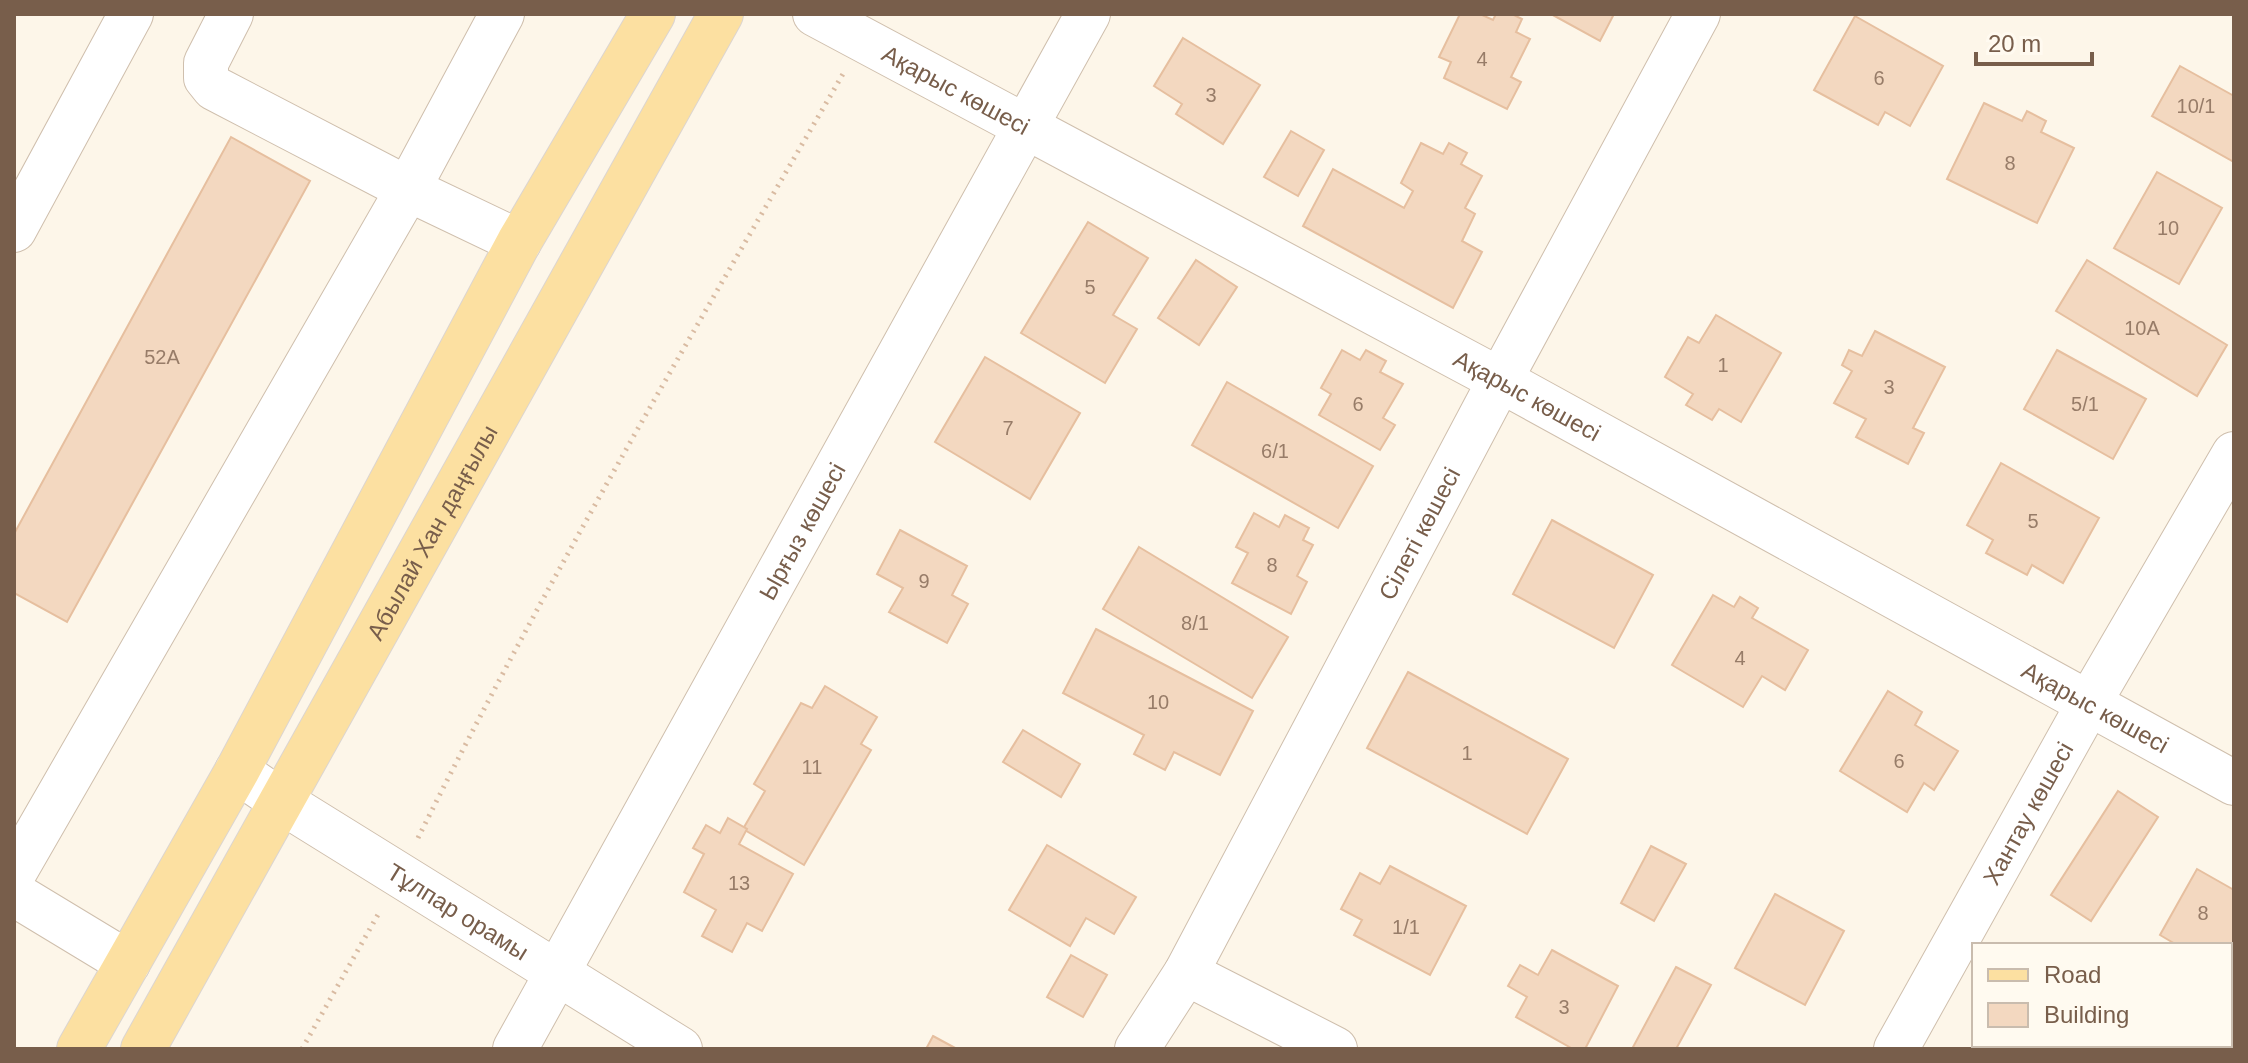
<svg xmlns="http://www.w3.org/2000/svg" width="2248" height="1063" font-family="Arial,sans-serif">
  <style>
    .building { fill: #f3d8c0; stroke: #e6bf9f; stroke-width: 2 }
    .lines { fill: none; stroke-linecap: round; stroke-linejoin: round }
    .minor-casing { stroke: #cfbfad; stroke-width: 46 }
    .major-casing { stroke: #dcd5d0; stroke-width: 46 }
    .path { stroke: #d9bba2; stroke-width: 5; stroke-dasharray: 2 6; stroke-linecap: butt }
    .minor { stroke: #fff; stroke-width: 44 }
    .major { stroke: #fce0a1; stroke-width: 44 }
    .labels { text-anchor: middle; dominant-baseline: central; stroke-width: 6; stroke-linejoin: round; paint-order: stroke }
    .number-label { font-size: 20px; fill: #977c68 }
    .street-label { font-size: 24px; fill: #785e4b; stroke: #fffaf0 }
  </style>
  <rect width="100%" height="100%" fill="#fdf6e9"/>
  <g class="building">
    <polygon points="1460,14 1480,14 1493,20 1496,14 1512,14 1522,19 1516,32 1530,39 1511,77 1521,82 1507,109 1444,78 1451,62 1439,57"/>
    <polygon points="1551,14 1614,14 1600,41"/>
    <polygon points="1855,16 1943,66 1910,126 1885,112 1878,125 1814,90"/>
    <polygon points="1183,38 1260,85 1223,144 1176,114 1182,104 1154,86"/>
    <polygon points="2180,66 2234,96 2234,162 2152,116"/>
    <polygon points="1984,103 2022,121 2027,111 2046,121 2041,132 2074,148 2037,223 1947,179"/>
    <polygon points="1291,131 1324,150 1298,196 1264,177"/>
    <polygon points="231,137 310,181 67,622 14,593 14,534"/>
    <polygon points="1421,143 1443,154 1449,143 1467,153 1461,164 1482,176 1465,208 1475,214 1462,241 1482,252 1453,308 1303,226 1333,169 1404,208 1413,191 1401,183"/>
    <polygon points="2157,172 2222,208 2179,284 2114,248"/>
    <polygon points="1088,222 1148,258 1113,315 1137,329 1105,383 1021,333"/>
    <polygon points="1196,260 1237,287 1199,345 1158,318"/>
    <polygon points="2087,260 2227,345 2197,396 2056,311"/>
    <polygon points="1716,315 1781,353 1741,422 1719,409 1712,420 1686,405 1693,394 1665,377 1688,337 1699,343"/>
    <polygon points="1875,331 1945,367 1913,428 1924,433 1908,464 1856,437 1866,419 1834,403 1852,371 1842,365 1849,350 1862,356"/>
    <polygon points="1342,350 1360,360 1366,350 1386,361 1380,372 1403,384 1383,418 1395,425 1380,450 1319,415 1331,394 1321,388"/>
    <polygon points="2057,350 2146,399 2113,459 2024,409"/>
    <polygon points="985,357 1080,413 1030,499 935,442"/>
    <polygon points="1227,382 1373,466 1338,528 1192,445"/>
    <polygon points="2001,463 2099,518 2063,583 2032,565 2027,575 1986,553 1993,540 1967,525"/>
    <polygon points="1254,513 1279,527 1285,515 1309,528 1303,540 1313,545 1297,576 1307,582 1291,614 1232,583 1248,553 1236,547"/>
    <polygon points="1552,520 1653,575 1614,648 1513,594"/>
    <polygon points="900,530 967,566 952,595 968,604 947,643 889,612 903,588 877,574"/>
    <polygon points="1139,547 1288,637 1252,698 1103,609"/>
    <polygon points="1713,595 1734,607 1740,597 1758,608 1752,618 1808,650 1785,690 1762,676 1743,707 1672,665"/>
    <polygon points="1096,629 1253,711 1220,775 1174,752 1165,770 1134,754 1144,735 1063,693"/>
    <polygon points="1408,672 1568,759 1527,834 1367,748"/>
    <polygon points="825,686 877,717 861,744 871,750 804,865 743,829 765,791 754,784 801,703 812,708"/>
    <polygon points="1888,691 1922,712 1915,725 1958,751 1934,790 1924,783 1907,812 1840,771"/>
    <polygon points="1023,730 1080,764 1061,797 1003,762"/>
    <polygon points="2118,791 2158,817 2091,921 2051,895"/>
    <polygon points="728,818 747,829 739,844 793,874 762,931 747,923 732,952 702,936 716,910 684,892 704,854 693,848 706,825 720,833"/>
    <polygon points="1047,845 1136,897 1114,934 1086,918 1070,946 1009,910"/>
    <polygon points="1651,846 1686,864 1654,921 1621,903"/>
    <polygon points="1390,866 1466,906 1430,975 1354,935 1362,920 1341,909 1360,873 1380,884"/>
    <polygon points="2197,869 2234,890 2234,956 2230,963 2230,945 2177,945 2160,935"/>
    <polygon points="1775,894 1844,931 1805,1005 1735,968"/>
    <polygon points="1552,950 1618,986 1585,1049 1573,1049 1516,1017 1527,997 1508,986 1520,965 1538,975"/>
    <polygon points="1071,955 1107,975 1083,1017 1047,997"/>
    <polygon points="1676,967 1711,985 1676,1049 1632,1049"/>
    <polygon points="933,1036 957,1049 926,1049"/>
  </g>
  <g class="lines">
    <g class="minor-casing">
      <g id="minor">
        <polyline points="231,14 206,63 206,78 214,88 408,189 502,14"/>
        <path id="s1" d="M815 14 1500 380 2234 783"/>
        <polyline points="14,230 131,14"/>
        <path id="s2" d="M237 771 282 802 680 1049"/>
        <polyline points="14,873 408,189 519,242"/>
        <polyline points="14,894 128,963"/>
        <polyline points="1186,973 1335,1049"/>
        <path id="s3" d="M515 1049 1088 14"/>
        <path id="s4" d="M1137 1049 1186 973 1500 380 1698 14"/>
        <path id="s5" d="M1896 1049 2089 703 2234 454"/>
      </g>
    </g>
    <g class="major-casing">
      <g id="major">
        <polyline points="79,1049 237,771 519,242 653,14"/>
        <path id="s6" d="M143 1049 721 14"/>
      </g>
    </g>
    <g class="path">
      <path d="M418 838C548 577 696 327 843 74"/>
      <polyline points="302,1049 380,911"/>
    </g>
    <use href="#minor" class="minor"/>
    <use href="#major" class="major"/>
  </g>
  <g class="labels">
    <g class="number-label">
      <text x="1482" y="59">4</text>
      <text x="1879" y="78">6</text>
      <text x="1211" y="95">3</text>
      <text x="2196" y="106">10/1</text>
      <text x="2010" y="163">8</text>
      <text x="2168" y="228">10</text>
      <text x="1090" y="287">5</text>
      <text x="2142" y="328">10А</text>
      <text x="162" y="357">52А</text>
      <text x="1723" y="365">1</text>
      <text x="1889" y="387">3</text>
      <text x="1358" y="404">6</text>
      <text x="2085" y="404">5/1</text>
      <text x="1008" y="428">7</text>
      <text x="1275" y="451">6/1</text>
      <text x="2033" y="521">5</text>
      <text x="1272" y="565">8</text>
      <text x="924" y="581">9</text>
      <text x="1195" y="623">8/1</text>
      <text x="1740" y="658">4</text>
      <text x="1158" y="702">10</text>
      <text x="1467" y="753">1</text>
      <text x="1899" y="761">6</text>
      <text x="812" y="767">11</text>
      <text x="739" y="883">13</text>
      <text x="2203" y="913">8</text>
      <text x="1406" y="927">1/1</text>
      <text x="1564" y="1007">3</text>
    </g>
    <g class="street-label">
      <text stroke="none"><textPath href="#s1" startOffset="160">Ақарыс көшесі</textPath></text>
      <text stroke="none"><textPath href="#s1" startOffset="808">Ақарыс көшесі</textPath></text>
      <text stroke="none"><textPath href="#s3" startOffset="592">Ырғыз көшесі</textPath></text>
      <text stroke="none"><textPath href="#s6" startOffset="592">Абылай Хан даңғылы</textPath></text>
      <text stroke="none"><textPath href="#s4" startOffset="588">Сілеті көшесі</textPath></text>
      <text stroke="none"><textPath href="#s1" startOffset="1456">Ақарыс көшесі</textPath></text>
      <text stroke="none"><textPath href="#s5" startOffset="270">Хантау көшесі</textPath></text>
      <text stroke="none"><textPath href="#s2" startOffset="262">Тұлпар орамы</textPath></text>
    </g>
  </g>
  <rect width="2248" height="1063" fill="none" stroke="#785e4b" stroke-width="32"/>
  <rect x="1972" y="943" width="260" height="104" fill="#fffaf0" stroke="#c9bcae" stroke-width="2"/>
  <rect x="1988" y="969" width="40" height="12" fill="#fce0a1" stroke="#c9bcae" stroke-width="2"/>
  <text x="2044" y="983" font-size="24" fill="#785e4b">Road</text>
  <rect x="1988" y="1003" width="40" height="24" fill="#f3d8c0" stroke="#c9bcae" stroke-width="2"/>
  <text x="2044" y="1023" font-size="24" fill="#785e4b">Building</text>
  <path d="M1976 52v12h116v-12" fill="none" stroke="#785e4b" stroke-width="4"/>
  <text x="1988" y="52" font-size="24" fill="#785e4b" stroke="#fffaf0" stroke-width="6" paint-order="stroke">20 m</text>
</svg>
